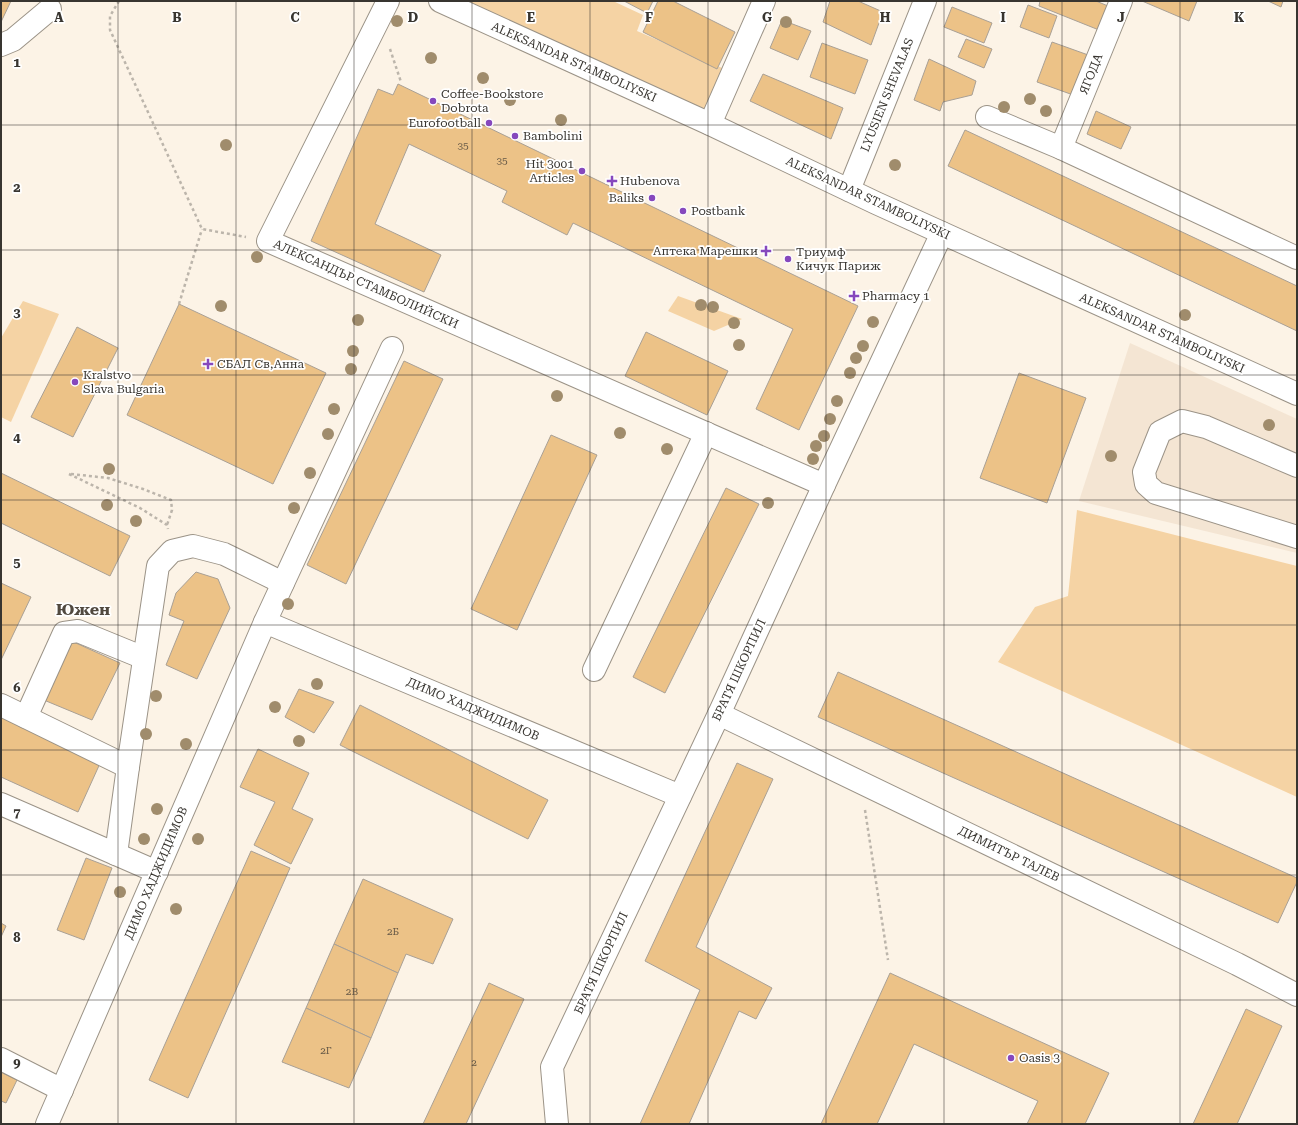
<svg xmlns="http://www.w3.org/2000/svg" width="1298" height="1125" font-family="'Roboto Serif',serif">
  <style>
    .built { fill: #f4e5d3 }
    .green { fill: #f5d3a4 }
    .building { fill: #ecc287; stroke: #a9a095 }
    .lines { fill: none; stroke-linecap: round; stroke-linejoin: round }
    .minor-casing { stroke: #9b9387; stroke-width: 24 }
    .path { stroke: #bcb5ab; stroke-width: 2.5; stroke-dasharray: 3 3; stroke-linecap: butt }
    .minor { stroke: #fff; stroke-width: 22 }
    .tree { fill: #a08c6c }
    .grid { fill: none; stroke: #383530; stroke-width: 1; stroke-opacity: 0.55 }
    .poi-dot { fill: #8648bd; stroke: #fff; stroke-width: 1.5 }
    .labels { text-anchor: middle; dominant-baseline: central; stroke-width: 3.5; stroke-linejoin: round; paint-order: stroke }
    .number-label { font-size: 10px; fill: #655846 }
    .street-label { font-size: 12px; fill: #383530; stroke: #fff }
    .poi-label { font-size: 12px; fill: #383530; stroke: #fff; text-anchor: start }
    .district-label { font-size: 16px; font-weight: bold; fill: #51493f; stroke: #fff }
    .grid-label { font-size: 13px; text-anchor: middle; font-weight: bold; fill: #383530; stroke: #fff; stroke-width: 3.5; stroke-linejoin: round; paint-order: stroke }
  </style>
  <rect width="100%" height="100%" fill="#fcf3e6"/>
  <polygon class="built" points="1130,343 1297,419 1297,553 1079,501"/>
  <g class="green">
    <polygon points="461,1 613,1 643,15 637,31 729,71 710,116"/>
    <polygon points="678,296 742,319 714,331 668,311"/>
    <polygon points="23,301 59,314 11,422 1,417 1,338"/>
    <polygon points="1077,510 1297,566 1297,797 998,662 1035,607 1068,596"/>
  </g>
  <g class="building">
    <polygon points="1,1 11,1 1,22"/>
    <polygon points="624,1 653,1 647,13"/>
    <polygon points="658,1 673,1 735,32 717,69 643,32"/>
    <polygon points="830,1 858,1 883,12 871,45 823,22"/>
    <polygon points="1040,1 1096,1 1108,6 1099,30 1039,6"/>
    <polygon points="1142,1 1197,1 1189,21"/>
    <polygon points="1268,1 1283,1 1281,7"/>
    <polygon points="1028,5 1057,16 1049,38 1020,27"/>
    <polygon points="952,7 992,23 984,43 944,27"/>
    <polygon points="782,20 811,31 798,60 770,48"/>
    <polygon points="966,39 992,49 984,68 958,57"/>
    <polygon points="1052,42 1091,56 1076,96 1037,82"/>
    <polygon points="822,43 868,60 855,94 810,77"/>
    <polygon points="929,59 976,81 972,95 943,102 940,111 914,100"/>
    <polygon points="763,74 843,108 831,139 750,101"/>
    <polygon points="398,84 858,306 799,430 756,409 793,329 573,223 567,235 502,202 507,191 409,144 375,224 441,255 424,292 311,241 378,89 393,95"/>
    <polygon points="1096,111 1131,127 1121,149 1087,134"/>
    <polygon points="965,130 1297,286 1297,331 948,166"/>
    <polygon points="179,304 326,373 273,484 127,415"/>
    <polygon points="77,327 118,348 73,437 31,417"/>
    <polygon points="646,332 728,371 707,415 625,376"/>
    <polygon points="404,361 443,379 346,584 307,565"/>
    <polygon points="1019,373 1086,398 1047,503 980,478"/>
    <polygon points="551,435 597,455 517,630 471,609"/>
    <polygon points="1,473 130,536 110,576 1,523"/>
    <polygon points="726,488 759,504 665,693 633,677"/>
    <polygon points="196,572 218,579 230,608 197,679 166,665 184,621 169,615 176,593"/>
    <polygon points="1,583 31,597 1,660"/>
    <polygon points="67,639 120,663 92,720 39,698"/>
    <polygon points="838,672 1297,878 1297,882 1278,923 818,717"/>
    <polygon points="299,689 334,702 314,733 285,717"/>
    <polygon points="360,705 548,800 528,839 340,745"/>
    <polygon points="1,714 102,759 78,812 1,777"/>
    <polygon points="258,749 309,773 292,809 313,819 291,864 254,845 275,802 240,787"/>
    <polygon points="737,763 773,779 696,947 772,988 756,1019 739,1011 689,1124 640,1124 700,990 645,961"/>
    <polygon points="251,851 290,868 188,1098 149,1080"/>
    <polygon points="86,858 112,868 84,940 57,930"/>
    <polygon points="363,879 453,919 433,964 406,954 398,973 334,944"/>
    <polygon points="1,923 6,926 1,937"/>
    <polygon points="334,944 398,973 371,1038 306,1008"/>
    <polygon points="890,973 1109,1073 1085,1124 1027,1124 1038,1101 914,1044 877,1124 821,1124"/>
    <polygon points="489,983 524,999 466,1124 423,1124"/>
    <polygon points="306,1008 371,1038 349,1088 282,1062"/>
    <polygon points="1246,1009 1282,1026 1237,1124 1193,1124"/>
    <polygon points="1,1072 17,1080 6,1103 1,1101"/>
  </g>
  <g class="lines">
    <g class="minor-casing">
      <g id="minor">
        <polyline points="388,1 268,241 824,485"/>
        <polyline points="440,1 710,124 876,203 1297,394"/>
        <polyline points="1,45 13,40 50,9"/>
        <polyline points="987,117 1061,148 1297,258"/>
        <polyline points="710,124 764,1"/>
        <polyline points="1061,148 1121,1"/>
        <polyline points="849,190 925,1"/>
        <polyline points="1297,466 1206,427 1182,421 1160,432 1144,472 1146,484 1156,493 1297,537"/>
        <polyline points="265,622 680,796"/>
        <polyline points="594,670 706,433"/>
        <polyline points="1,705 128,767 116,854"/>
        <polyline points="719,714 1237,964 1297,995"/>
        <polyline points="26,717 64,633 78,631 144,658"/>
        <polyline points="128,767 158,566 172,551 193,546 224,554 283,583"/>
        <polyline points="1,804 157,872"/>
        <polyline points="1,1059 62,1090"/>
        <polyline points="47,1124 265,622 392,348"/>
        <polyline points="557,1124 552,1067 719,714 824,485 942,233"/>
      </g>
    </g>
    <g class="path">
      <polyline points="119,1 110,16 110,30 202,229 246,237"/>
      <polyline points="408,12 414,15"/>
      <polyline points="390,49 401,82"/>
      <polyline points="179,304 202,229"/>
      <polyline points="69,474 140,508 167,525 168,529"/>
      <polyline points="71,474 108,478 143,489 171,500 172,510 167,525"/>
      <polyline points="865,810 888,960"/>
    </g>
    <use href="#minor" class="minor"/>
  </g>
  <g class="tree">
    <circle cx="397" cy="21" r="6"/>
    <circle cx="786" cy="22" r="6"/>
    <circle cx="431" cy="58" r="6"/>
    <circle cx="483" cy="78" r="6"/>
    <circle cx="1030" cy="99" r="6"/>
    <circle cx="510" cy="100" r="6"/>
    <circle cx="1004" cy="107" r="6"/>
    <circle cx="1046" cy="111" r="6"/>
    <circle cx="561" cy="120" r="6"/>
    <circle cx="226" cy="145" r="6"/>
    <circle cx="895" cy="165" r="6"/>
    <circle cx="257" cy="257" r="6"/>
    <circle cx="701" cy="305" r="6"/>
    <circle cx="221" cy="306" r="6"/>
    <circle cx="713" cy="307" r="6"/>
    <circle cx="1185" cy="315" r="6"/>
    <circle cx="358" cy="320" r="6"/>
    <circle cx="873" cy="322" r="6"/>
    <circle cx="734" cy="323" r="6"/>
    <circle cx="739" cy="345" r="6"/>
    <circle cx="863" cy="346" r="6"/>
    <circle cx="353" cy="351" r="6"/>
    <circle cx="856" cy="358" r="6"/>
    <circle cx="351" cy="369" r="6"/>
    <circle cx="850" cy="373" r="6"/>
    <circle cx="557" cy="396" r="6"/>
    <circle cx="837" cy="401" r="6"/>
    <circle cx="334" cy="409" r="6"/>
    <circle cx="830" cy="419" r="6"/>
    <circle cx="1269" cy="425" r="6"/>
    <circle cx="620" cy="433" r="6"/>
    <circle cx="328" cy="434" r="6"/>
    <circle cx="824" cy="436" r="6"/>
    <circle cx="816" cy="446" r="6"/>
    <circle cx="667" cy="449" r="6"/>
    <circle cx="1111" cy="456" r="6"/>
    <circle cx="813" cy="459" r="6"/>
    <circle cx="109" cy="469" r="6"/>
    <circle cx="310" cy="473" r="6"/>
    <circle cx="768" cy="503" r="6"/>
    <circle cx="107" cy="505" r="6"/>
    <circle cx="294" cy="508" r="6"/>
    <circle cx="136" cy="521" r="6"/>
    <circle cx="288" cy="604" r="6"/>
    <circle cx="317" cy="684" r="6"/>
    <circle cx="156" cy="696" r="6"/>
    <circle cx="275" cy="707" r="6"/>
    <circle cx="146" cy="734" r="6"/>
    <circle cx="299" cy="741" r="6"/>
    <circle cx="186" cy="744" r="6"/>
    <circle cx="157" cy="809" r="6"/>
    <circle cx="144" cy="839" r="6"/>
    <circle cx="198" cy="839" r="6"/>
    <circle cx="120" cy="892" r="6"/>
    <circle cx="176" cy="909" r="6"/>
  </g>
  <path class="grid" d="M118 1V1124M236 1V1124M354 1V1124M472 1V1124M590 1V1124M708 1V1124M826 1V1124M944 1V1124M1062 1V1124M1180 1V1124M1 125H1297M1 250H1297M1 375H1297M1 500H1297M1 625H1297M1 750H1297M1 875H1297M1 1000H1297"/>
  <g class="poi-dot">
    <circle cx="433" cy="101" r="4"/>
    <circle cx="489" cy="123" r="4"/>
    <circle cx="515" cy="136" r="4"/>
    <circle cx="582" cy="171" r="4"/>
    <path d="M610 175h4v4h4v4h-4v4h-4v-4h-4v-4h4z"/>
    <circle cx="652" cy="198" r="4"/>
    <circle cx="683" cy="211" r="4"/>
    <path d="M764 245h4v4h4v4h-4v4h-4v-4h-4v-4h4z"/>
    <circle cx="788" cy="259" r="4"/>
    <path d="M852 290h4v4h4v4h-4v4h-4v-4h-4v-4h4z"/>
    <path d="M206 358h4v4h4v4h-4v4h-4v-4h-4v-4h4z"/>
    <circle cx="75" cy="382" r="4"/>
    <circle cx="1011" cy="1058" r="4"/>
  </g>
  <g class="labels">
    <g class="number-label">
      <text x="463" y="145">35</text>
      <text x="502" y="160">35</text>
      <text x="393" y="931">2Б</text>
      <text x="352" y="991">2В</text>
      <text x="326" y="1050">2Г</text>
      <text x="474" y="1062">2</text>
    </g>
    <g class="street-label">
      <text transform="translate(574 62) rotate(24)">ALEKSANDAR STAMBOLIYSKI</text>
      <text transform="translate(1091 74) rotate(-68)">ЯГОДА</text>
      <text transform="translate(887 95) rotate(-68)">LYUSIEN SHEVALAS</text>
      <text transform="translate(868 198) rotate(25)">ALEKSANDAR STAMBOLIYSKI</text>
      <text transform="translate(366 284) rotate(24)">АЛЕКСАНДЪР СТАМБОЛИЙСКИ</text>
      <text transform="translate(1162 333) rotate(24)">ALEKSANDAR STAMBOLIYSKI</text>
      <text transform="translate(739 670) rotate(-65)">БРАТЯ ШКОРПИЛ</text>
      <text transform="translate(473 709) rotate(23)">ДИМО ХАДЖИДИМОВ</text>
      <text transform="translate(1009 854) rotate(26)">ДИМИТЪР ТАЛЕВ</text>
      <text transform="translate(156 873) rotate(-67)">ДИМО ХАДЖИДИМОВ</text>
      <text transform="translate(601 963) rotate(-65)">БРАТЯ ШКОРПИЛ</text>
    </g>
    <g class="poi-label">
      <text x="441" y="94">Coffee-Bookstore<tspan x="441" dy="14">Dobrota</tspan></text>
      <text x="481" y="123" text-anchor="end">Eurofootball</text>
      <text x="523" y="136">Bambolini</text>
      <text x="574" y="164" text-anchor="end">Hit 3001<tspan x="574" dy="14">Articles</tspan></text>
      <text x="620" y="181">Hubenova</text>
      <text x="644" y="198" text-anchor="end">Baliks</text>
      <text x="691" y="211">Postbank</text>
      <text x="758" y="251" text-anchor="end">Аптека Марешки</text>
      <text x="796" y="252">Триумф<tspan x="796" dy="14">Кичук Париж</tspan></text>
      <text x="862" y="296">Pharmacy 1</text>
      <text x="217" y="364">СБАЛ Св,Анна</text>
      <text x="83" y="375">Kralstvo<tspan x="83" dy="14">Slava Bulgaria</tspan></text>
      <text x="1019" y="1058">Oasis 3</text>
    </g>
    <g class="district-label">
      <text x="83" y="609">Южен</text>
    </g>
  </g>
  <g class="grid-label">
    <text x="59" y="22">A</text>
    <text x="177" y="22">B</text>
    <text x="295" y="22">C</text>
    <text x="413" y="22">D</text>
    <text x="531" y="22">E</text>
    <text x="649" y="22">F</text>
    <text x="767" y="22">G</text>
    <text x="885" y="22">H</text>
    <text x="1003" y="22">I</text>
    <text x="1121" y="22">J</text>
    <text x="1239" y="22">K</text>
    <text x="17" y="67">1</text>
    <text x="17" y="192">2</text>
    <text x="17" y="317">3</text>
    <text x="17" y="442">4</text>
    <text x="17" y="567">5</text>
    <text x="17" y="692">6</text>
    <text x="17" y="817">7</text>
    <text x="17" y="942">8</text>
    <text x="17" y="1067">9</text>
  </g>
  <rect width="1298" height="1125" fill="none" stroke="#383530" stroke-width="4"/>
</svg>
